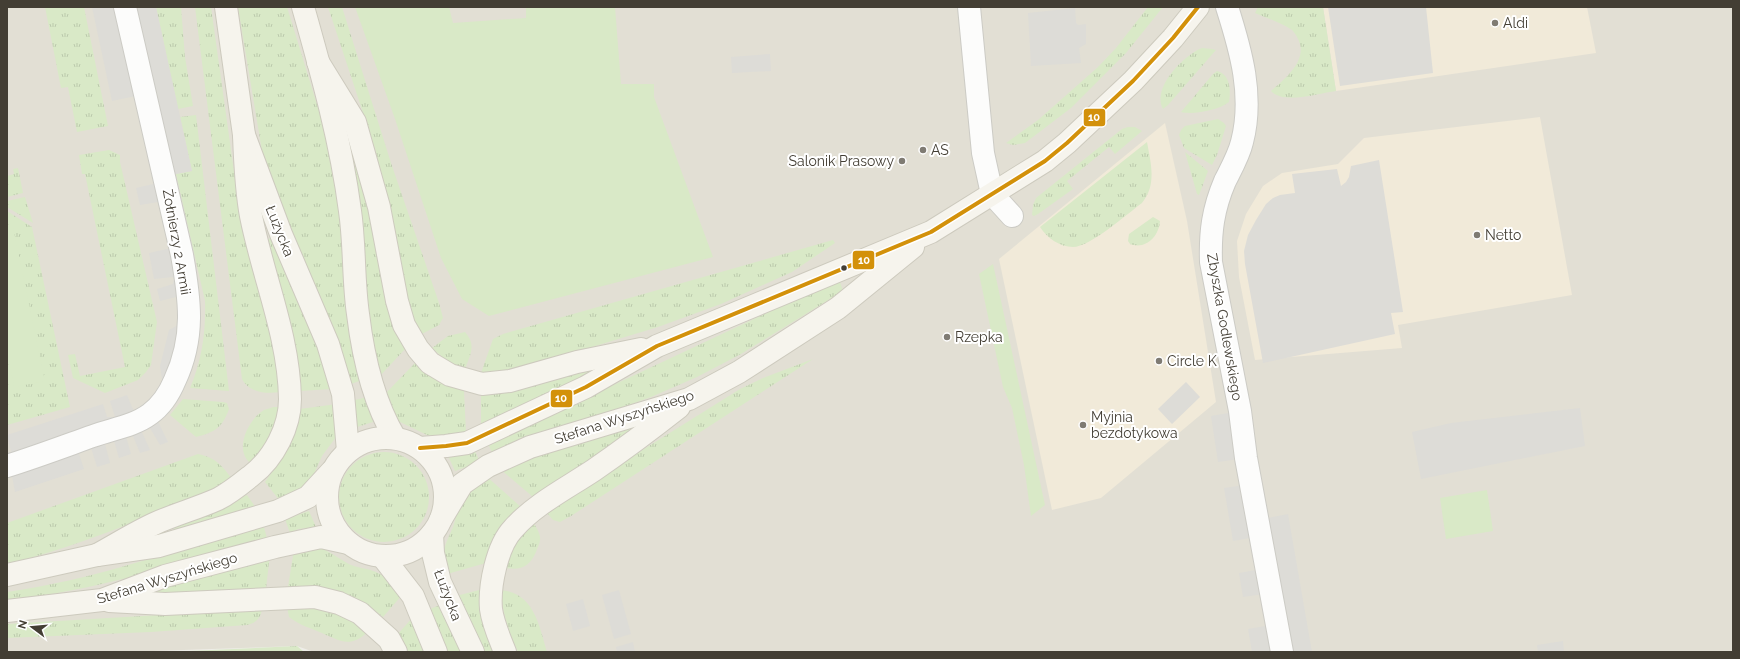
<svg xmlns="http://www.w3.org/2000/svg" width="1740" height="659" font-family="Raleway,sans-serif">
  <style>
    .residential { fill: #e2dfd4 }
    .commercial { fill: #f1ead9 }
    .grass { fill: url(#grass-tufts) }
    .park { fill: #d9e9c7 }
    .parking { fill: #dddcd7 }
    .lines { fill: none; stroke-linecap: round; stroke-linejoin: round }
    .street-casing { stroke: #cccbc5; stroke-width: 24 }
    .secondary-casing { stroke: #cdcabe; stroke-width: 24 }
    .street { stroke: #fcfcfb; stroke-width: 22 }
    .secondary { stroke: #f6f4ed; stroke-width: 22 }
    .bus-1-casing { stroke: #fff; stroke-width: 7 }
    .bus-1 { stroke: #d3910a; stroke-width: 4 }
    .poi-dot { fill: #7f7b73; stroke: #fff; stroke-width: 1.5 }
    .bus-dot { fill: #433e34; stroke: #fff; stroke-width: 1.5 }
    .labels { text-anchor: middle; dominant-baseline: central; stroke-width: 4; stroke-linejoin: round; paint-order: stroke }
    .poi-label { font-size: 14px; fill: #433e34; stroke: #fff; text-anchor: start }
    .street-label { font-size: 14px; fill: #433e34; stroke: #fff }
    .line-badge { stroke: #fff; stroke-width: 1.5 }
    .badge-label { font-size: 11px; text-anchor: middle; font-weight: bold; fill: #fff }
  </style>
  <defs>
    <pattern id="grass-tufts" width="24" height="20" patternUnits="userSpaceOnUse"><rect width="24" height="20" fill="#d9e9c7"/><path d="M3 7l-1-3M5 7V3M7 7l1-3M15 17l-1-3M17 17v-4M19 17l1-3" fill="none" stroke="#bbc9ac"/></pattern>
  </defs>
  <rect width="100%" height="100%" fill="#eeede7"/>
  <polygon class="residential" points="7,7 1733,7 1733,652 458,652 451,636 421,652 314,652 297,646 124,652 7,652"/>
  <g class="commercial">
    <polygon points="1323,7 1587,7 1596,53 1336,91"/>
    <polygon points="1540,117 1572,295 1398,325 1402,348 1255,360 1239,277 1237,241 1246,214 1263,186 1282,173 1338,164 1364,138"/>
    <polygon points="1165,123 1187,221 1216,402 1101,498 1052,510 999,259"/>
  </g>
  <g class="grass">
    <polygon points="45,7 84,7 108,126 77,132 68,87 61,88"/>
    <polygon points="156,7 181,7 185,57 193,106 178,109"/>
    <path d="M195 7H211L237 193 274 351 280 392C267 394 249 393 242 379Z"/>
    <polygon points="238,7 287,7 334,160 362,380 351,384 275,198 262,151"/>
    <polygon points="328,7 342,7 391,163 439,303 443,318 439,325 420,335 415,327 410,310 388,205 376,152"/>
    <polygon points="1148,7 1163,7 1126,53 1071,108 1025,143 1013,145 1006,143 1038,120 1098,67 1116,48"/>
    <path d="M1258 7H1323L1336 91C1319 93 1284 105 1271 91 1286 78 1310 59 1297 37 1296 35 1294 32 1292 30 1281 23 1267 18 1255 13Z"/>
    <path d="M1202 48 1212 49 1216 50 1168 105 1163 109C1151 88 1184 55 1202 48Z"/>
    <path d="M1217 71C1230 74 1231 90 1229 102 1219 110 1194 115 1181 112L1213 74Z"/>
    <path d="M196 115 229 391 190 388C202 360 206 331 205 301L176 174 192 171 180 117Z"/>
    <polygon points="1218,119 1224,123 1226,126 1217,155 1212,165 1184,148 1179,135 1181,130 1185,126"/>
    <polygon points="1128,127 1135,127 1142,131 1115,154 1109,147 1067,181 1073,189 1038,214 1034,216 1032,215 1033,205 1036,198 1122,129"/>
    <polygon points="347,134 351,137 406,348 379,377 373,355"/>
    <path d="M1147 142C1151 164 1157 185 1142 203 1127 214 1090 247 1073 247 1060 247 1047 238 1040 227Z"/>
    <polygon points="109,150 120,155 120,162 157,322 151,365 146,372 138,380 105,393 73,378 68,355 75,354 80,376 125,367 85,174 82,174 79,155"/>
    <polygon points="1185,152 1208,171 1199,195 1197,194"/>
    <polygon points="18,168 23,193 7,197 7,176 14,174 13,169"/>
    <polygon points="25,197 33,223 7,207 7,201"/>
    <polygon points="7,211 32,227 70,407 7,425"/>
    <path d="M1153 217 1160 221C1159 236 1146 250 1130 244L1128 241 1129 234Z"/>
    <polygon points="271,238 317,333 332,389 300,391 266,240"/>
    <polygon points="833,240 835,243 792,272 721,304 658,327 526,367 498,373 481,373 493,339 503,334"/>
    <polygon points="839,279 843,291 741,354 697,377 651,397 493,454 488,444"/>
    <path d="M465 332C477 346 470 354 465 370L448 362 432 348 448 336Z"/>
    <polygon points="813,359 571,516 560,522 553,520 545,511 740,389 763,378"/>
    <path d="M416 362C431 375 446 386 464 391L466 432 438 438 427 435 400 422 391 410 384 395Z"/>
    <polygon points="594,367 597,371 481,426 481,394"/>
    <polygon points="367,397 373,422 357,427 355,400"/>
    <path d="M183 399 223 402 227 403 229 409C222 428 215 432 196 437L170 415Z"/>
    <polygon points="337,404 336,437 322,456 313,476 306,485 292,496 280,501 265,482 285,453 300,409"/>
    <path d="M273 407H281L274 435 251 464C248 461 245 458 244 454 239 440 251 417 264 410 267 409 271 408 273 407Z"/>
    <polygon points="636,423 639,429 533,497 500,469 522,460"/>
    <polygon points="473,447 480,462 455,471 449,458"/>
    <circle cx="384" cy="497" r="45"/>
    <path d="M198 454C217 458 222 466 233 480 159 512 85 545 7 564V523Z"/>
    <path d="M485 475 521 507C502 522 495 542 486 563L447 574C441 550 444 548 453 527 456 519 457 510 460 503 466 492 477 484 485 475Z"/>
    <polygon points="247,495 256,508 175,531 173,526"/>
    <polygon points="309,511 316,527 298,529 290,533 285,519"/>
    <path d="M533 522C536 527 541 534 540 540 540 544 537 548 536 552 530 566 521 571 506 568 508 550 521 535 533 522Z"/>
    <path d="M263 524 267 538C182 563 96 591 7 600V592C94 580 179 549 263 524Z"/>
    <path d="M320 547C330 552 338 558 347 563 356 568 367 568 376 572 387 577 395 585 403 594L383 617C376 612 370 606 363 602 340 588 314 587 288 587L294 549Z"/>
    <polygon points="270,555 266,588 151,595 149,591"/>
    <polygon points="483,589 496,652 485,652 456,596"/>
    <path d="M501 590C534 593 539 625 547 652H518C509 632 502 613 501 590Z"/>
    <polygon points="440,605 464,652 447,652 430,609"/>
    <path d="M308 606C333 610 348 616 369 631 348 650 340 640 317 631 307 627 298 624 289 617L287 607Z"/>
    <path d="M262 609C260 619 257 622 247 625L151 632 7 638V624Z"/>
    <polygon points="413,617 428,652 408,652 397,635"/>
    <polygon points="297,646 304,652 167,652"/>
  </g>
  <g class="park">
    <polygon points="355,7 449,7 453,23 526,18 526,7 615,7 621,84 654,84 654,97 713,257 489,316 462,299 441,258 395,119"/>
    <polygon points="13,227 45,381 14,387 7,350 7,228"/>
    <polygon points="993,264 1045,505 1031,516 1024,465 1012,408 1003,387 979,274"/>
    <polygon points="1487,490 1493,531 1446,539 1440,498"/>
  </g>
  <g class="parking">
    <polygon points="92,7 156,7 192,171 165,176 145,94 112,101"/>
    <polygon points="1328,7 1426,7 1433,73 1340,86"/>
    <polygon points="1075,8 1076,23 1078,25 1086,24 1086,44 1079,48 1081,63 1031,66 1028,13"/>
    <polygon points="770,54 771,71 732,73 731,57"/>
    <polygon points="1379,160 1403,312 1391,313 1395,334 1263,363 1245,264 1244,251 1248,235 1256,220 1266,204 1273,198 1280,195 1295,193 1292,174 1337,169 1341,186 1346,182 1349,177 1351,166"/>
    <polygon points="166,181 170,200 140,205 136,188"/>
    <polygon points="180,246 188,294 160,301 157,289 173,284 174,278 173,277 154,279 149,253"/>
    <polygon points="180,324 170,391 162,379 160,366 169,330"/>
    <polygon points="1186,382 1200,397 1172,424 1158,409"/>
    <polygon points="127,395 132,407 140,420 137,421 150,450 140,453 128,424 123,426 131,454 119,458 111,430 102,433 110,463 97,467 88,438 75,442 84,469 15,492 10,465 7,465 7,453 11,452 7,435 103,404 107,417 115,417 110,401"/>
    <polygon points="1580,408 1585,446 1421,479 1412,432 1451,423"/>
    <polygon points="153,411 168,442 160,445 144,418"/>
    <polygon points="1240,411 1246,458 1218,462 1211,416"/>
    <polygon points="1252,484 1258,520 1288,514 1312,652 1252,652 1248,629 1277,624 1271,593 1243,597 1239,573 1267,568 1261,536 1233,541 1224,488"/>
    <polygon points="619,590 631,634 614,639 602,595"/>
    <polygon points="583,599 590,626 573,631 566,604"/>
    <polygon points="1563,641 1564,652 1538,652 1537,645"/>
    <polygon points="633,642 635,652 617,652 616,647"/>
  </g>
  <g class="lines">
    <g class="street-casing">
      <g id="street">
        <polyline points="969,7 983,153 992,194 1012,216"/>
        <path d="M1227 7C1241 51 1254 96 1242 142 1239 155 1231 169 1225 181 1213 209 1210 232 1211 262L1240 411 1246 458 1282 652"/>
        <path d="M7 466C36 457 65 446 93 436 112 429 134 426 150 414 161 406 170 392 175 380 195 337 190 300 182 255L125 7"/>
      </g>
    </g>
    <g class="secondary-casing">
      <g id="secondary">
        <polyline points="226,7 244,135 281,234 328,344 343,394 348,451"/>
        <path d="M303 7C322 74 341 142 350 211 355 245 353 280 358 314 363 356 373 401 395 438"/>
        <polyline points="318,62 355,122 379,207 397,301 404,325 418,349 430,363 450,375 482,384 510,381 577,362 641,349"/>
        <circle cx="386" cy="497" r="59"/>
        <polyline points="420,448 446,446 467,443 586,387 657,346 931,232 1045,161 1067,143 1133,81 1173,38 1198,7"/>
        <polyline points="441,519 462,484 488,466 530,447 689,399 739,372 838,308 913,247"/>
        <polyline points="432,534 433,553 440,582 473,652"/>
        <path d="M97 555C117 544 136 532 156 523 176 514 198 508 218 499 230 493 242 483 252 475 274 458 290 427 290 399 289 336 263 277 251 216 246 189 245 162 244 135"/>
        <polyline points="382,556 413,596 436,652"/>
        <polyline points="7,575 97,555 159,546 278,511 308,497 331,472"/>
        <polyline points="109,601 165,604 315,597 339,603 360,613 389,639 396,652"/>
        <polyline points="7,611 102,600 165,576 275,547 321,537 348,543"/>
        <path d="M505 652C500 639 493 624 491 609 489 586 497 546 513 529 535 504 567 488 594 470 623 450 651 429 679 407"/>
      </g>
    </g>
    <use href="#street" class="street"/>
    <use href="#secondary" class="secondary"/>
    <g class="bus-1-casing">
      <polyline id="bus-1" points="420,448 446,446 467,443 586,387 657,346 931,232 1045,161 1067,143 1133,81 1173,38 1198,7"/>
    </g>
    <use href="#bus-1" class="bus-1"/>
  </g>
  <g class="poi-dot">
    <circle cx="1495" cy="23" r="4"/>
    <circle cx="923" cy="150" r="4"/>
    <circle cx="902" cy="161" r="4"/>
    <circle cx="1477" cy="235" r="4"/>
    <circle cx="947" cy="337" r="4"/>
    <circle cx="1159" cy="361" r="4"/>
    <circle cx="1083" cy="425" r="4"/>
  </g>
  <circle class="bus-dot" cx="844" cy="268" r="3.5"/>
  <g class="labels">
    <g class="poi-label">
      <text x="1503" y="23">Aldi</text>
      <text x="931" y="150">AS</text>
      <text x="894" y="161" text-anchor="end">Salonik Prasowy</text>
      <text x="1485" y="235">Netto</text>
      <text x="955" y="337">Rzepka</text>
      <text x="1167" y="361">Circle K</text>
      <text x="1091" y="417">Myjnia<tspan x="1091" dy="16">bezdotykowa</tspan></text>
    </g>
    <g class="street-label">
      <text transform="translate(280 231) rotate(68)">Łużycka</text>
      <text transform="translate(177 242) rotate(80)">Żołnierzy 2 Armii</text>
      <text transform="translate(1225 327) rotate(80)">Zbyszka Godlewskiego</text>
      <text transform="translate(624 417) rotate(-18)">Stefana Wyszyńskiego</text>
      <text transform="translate(167 578) rotate(-17)">Stefana Wyszyńskiego</text>
      <text transform="translate(448 595) rotate(69)">Łużycka</text>
    </g>
  </g>
  <g class="line-badge">
    <rect x="1083" y="108" width="23" height="19" rx="4" fill="#d3910a"/>
    <rect x="852" y="250" width="23" height="20" rx="4" fill="#d3910a"/>
    <rect x="550" y="389" width="23" height="19" rx="4" fill="#d3910a"/>
  </g>
  <g class="badge-label">
    <text x="1094" y="121">10</text>
    <text x="864" y="264">10</text>
    <text x="561" y="402">10</text>
  </g>
  <rect width="1740" height="659" fill="none" stroke="#433e34" stroke-width="16"/>
  <g transform="translate(32 627) rotate(286)" stroke="#ffffff" stroke-width="3" paint-order="stroke">
  <path d="M0-3L7 15L0 10L-7 15Z" fill="#433e34"/>
  <text y="-6" font-size="11" font-weight="bold" text-anchor="middle" fill="#433e34">N</text>
  </g>
</svg>
